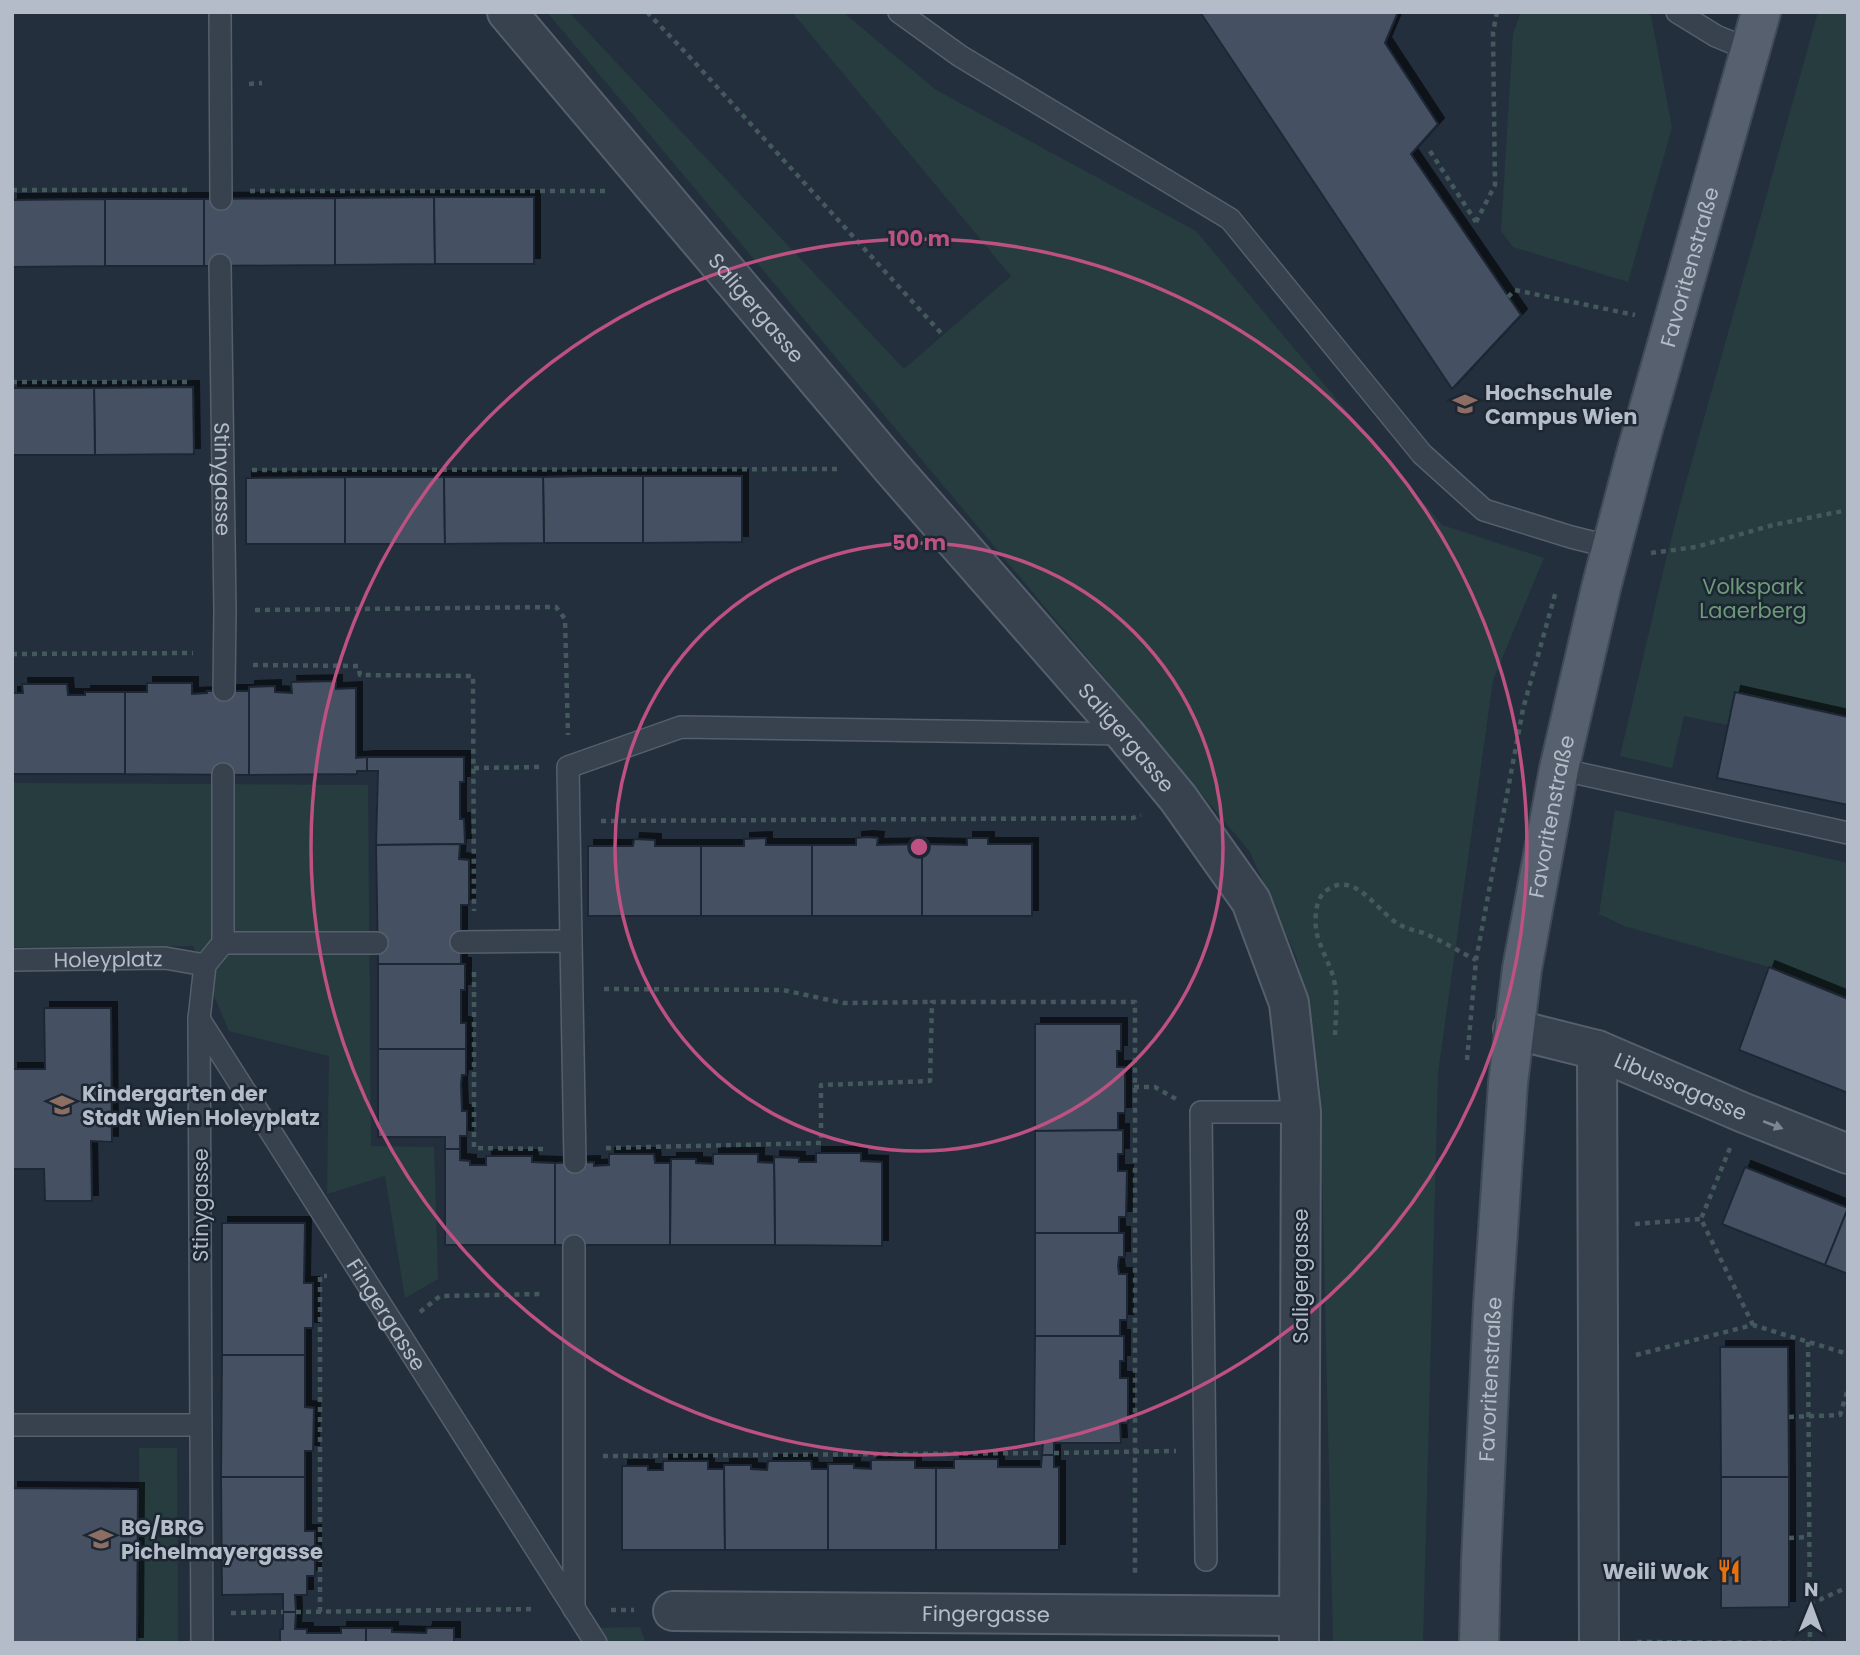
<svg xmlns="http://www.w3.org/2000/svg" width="1860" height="1655" font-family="Poppins,sans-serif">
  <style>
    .green { fill: #263c3f }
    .building { fill: #455162; stroke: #1f2835; stroke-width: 2; filter: url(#shadow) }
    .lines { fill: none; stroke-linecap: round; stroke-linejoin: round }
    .service-casing { stroke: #565f6c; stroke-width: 24 }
    .minor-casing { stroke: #565f6c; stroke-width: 42 }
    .primary-casing { stroke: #414a57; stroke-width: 42 }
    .path { stroke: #44595c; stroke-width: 4.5; stroke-dasharray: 5 5; stroke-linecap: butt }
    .service { stroke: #38414e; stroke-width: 21 }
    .minor { stroke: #38414e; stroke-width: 38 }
    .primary { stroke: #56606e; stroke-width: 38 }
    .oneway { fill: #7c8592 }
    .ring { fill: none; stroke: #bd5182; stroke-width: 3.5 }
    .labels { text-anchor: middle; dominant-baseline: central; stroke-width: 5; stroke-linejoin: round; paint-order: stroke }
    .street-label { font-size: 21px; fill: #b4bcc9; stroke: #1d2633 }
    .poi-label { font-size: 21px; font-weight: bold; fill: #b4bcc9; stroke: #1d2633; text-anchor: start }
    .park-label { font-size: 21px; fill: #6b9a76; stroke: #1d2633 }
    .centre { fill: #bd5182; stroke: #1d2633; stroke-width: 3.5 }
    .ring-label { font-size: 21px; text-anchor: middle; font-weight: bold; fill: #bd5182; stroke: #1d2633; stroke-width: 5; stroke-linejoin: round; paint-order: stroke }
  </style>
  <defs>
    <filter id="shadow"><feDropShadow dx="6" dy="-6" stdDeviation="0" flood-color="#0009"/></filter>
  </defs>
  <rect width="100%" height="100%" fill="#242f3e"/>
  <g class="green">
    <polygon points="547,12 569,12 904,369 1011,276 792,12 843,12 936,90 1196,231 1442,525 1544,558 1493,680 1438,1073 1423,1643 1333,1643 1320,1085 1297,959 1250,852"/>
    <polygon points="1521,12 1643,12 1651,16 1672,128 1628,282 1513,247 1501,231 1513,34"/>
    <polygon points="1818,12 1848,12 1848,717 1735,692 1728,725 1684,716 1672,768 1620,756 1664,568 1680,504"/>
    <polygon points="12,783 368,785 371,1146 434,1147 438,1279 405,1298 385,1176 327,1194 329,1056 229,1031 193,946 12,947"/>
    <polygon points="1615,810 1848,863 1848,999 1769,967 1624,926 1599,914"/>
    <polygon points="139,1448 177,1448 178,1643 140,1643"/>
    <polygon points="640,1627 646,1643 604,1643 594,1628"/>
  </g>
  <g class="building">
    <polygon points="1200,12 1398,12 1385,43 1438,124 1411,154 1521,315 1452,389"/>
    <polygon points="434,197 435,264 335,265 335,198"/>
    <polygon points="434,197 534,197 534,264 435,264"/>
    <polygon points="335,198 335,265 204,266 204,199"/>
    <rect x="105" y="199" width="99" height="67"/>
    <polygon points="105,199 105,266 12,267 12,200"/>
    <polygon points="193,387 194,454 95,455 94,388"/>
    <polygon points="12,388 94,388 95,455 12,455"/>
    <polygon points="593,476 643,476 643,543 544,543 543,477"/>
    <polygon points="643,476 742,476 742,542 643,543"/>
    <polygon points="345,477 345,544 246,544 246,478"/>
    <polygon points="345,477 444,477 445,544 345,544"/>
    <polygon points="444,477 543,477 544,543 445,544"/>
    <polygon points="336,681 336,689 356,688 356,758 367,757 367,771 357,771 357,774 249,775 249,687 275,686 275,692 292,693 291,682"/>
    <polygon points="147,683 192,683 192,694 207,693 207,691 249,691 249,775 125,774 125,692 147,692"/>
    <polygon points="22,684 67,684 68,695 85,695 85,692 125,692 125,774 12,774 12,693 23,693"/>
    <polygon points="1735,692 1848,717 1848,805 1717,778"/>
    <polygon points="367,757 464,757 464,782 460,782 460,819 464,819 465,844 376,845 378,771 367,771"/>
    <polygon points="867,837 878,838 877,845 922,844 922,916 812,916 812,845 856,845 856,838"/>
    <polygon points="766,838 766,845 812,845 812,916 701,916 701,846 744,846 744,839"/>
    <polygon points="967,838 988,838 988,844 1032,844 1032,916 922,916 922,844 967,845"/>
    <polygon points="634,839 655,840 655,846 701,846 701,916 588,916 588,846 633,846"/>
    <polygon points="460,844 459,859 469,860 469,905 461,905 461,964 378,964 376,845"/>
    <polygon points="378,964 465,964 465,990 461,990 461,1023 466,1023 466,1049 378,1049"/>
    <polygon points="1769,967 1848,999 1848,1093 1739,1050"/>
    <polygon points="44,1008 111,1008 112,1142 91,1141 92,1201 45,1201 44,1169 12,1169 12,1069 45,1069"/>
    <polygon points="1035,1024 1121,1024 1121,1051 1117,1051 1117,1067 1125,1067 1125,1113 1118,1113 1118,1130 1035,1131"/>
    <polygon points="378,1049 466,1049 466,1075 462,1075 461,1084 462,1111 467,1111 467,1136 460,1136 460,1149 445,1149 445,1137 378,1137"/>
    <polygon points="1123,1130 1123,1154 1118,1154 1118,1171 1127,1171 1126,1217 1119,1217 1119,1233 1035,1233 1035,1131"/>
    <polygon points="445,1149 460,1149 460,1160 470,1161 470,1165 486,1165 486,1156 532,1156 532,1162 555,1163 555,1245 445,1245"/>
    <polygon points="816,1153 861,1153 861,1161 882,1162 882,1246 775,1245 774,1157 799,1158 799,1162 816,1162"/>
    <polygon points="609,1154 654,1154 655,1163 670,1163 670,1245 555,1245 555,1163 594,1162 594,1166 609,1165"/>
    <polygon points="713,1154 758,1154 758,1162 774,1163 775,1245 670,1245 671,1159 696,1159 696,1163 713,1164"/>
    <polygon points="1745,1167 1848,1208 1825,1265 1722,1224"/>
    <polygon points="1848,1208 1848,1274 1825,1265"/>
    <polygon points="222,1223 305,1223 304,1283 313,1283 313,1328 305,1328 305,1355 222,1355"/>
    <polygon points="1035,1233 1124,1233 1124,1257 1119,1257 1118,1266 1119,1274 1127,1274 1127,1320 1120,1320 1120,1336 1035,1336"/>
    <polygon points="1035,1336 1124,1336 1124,1361 1120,1361 1120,1378 1128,1378 1128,1423 1120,1423 1121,1443 1054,1443 1054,1455 1042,1455 1043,1443 1034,1443"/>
    <polygon points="1720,1347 1788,1347 1789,1477 1721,1477"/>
    <polygon points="222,1355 305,1355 305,1407 314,1408 313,1451 305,1451 305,1477 221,1477"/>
    <polygon points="1042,1455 1054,1455 1054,1467 1059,1467 1059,1550 936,1550 936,1468 954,1468 954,1459 998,1459 998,1467 1041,1467"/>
    <polygon points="871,1460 915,1460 915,1468 936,1468 936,1550 828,1550 828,1464 854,1464 854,1468 871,1469"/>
    <polygon points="663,1461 708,1461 708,1469 724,1469 725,1550 622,1550 622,1466 648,1466 648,1470 663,1470"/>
    <polygon points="768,1461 811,1461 812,1469 828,1469 828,1550 725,1550 724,1465 751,1465 751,1469 767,1470"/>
    <polygon points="221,1477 305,1477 305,1531 315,1531 315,1576 307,1576 307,1595 295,1595 296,1612 283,1612 283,1594 222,1595"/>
    <polygon points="1721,1477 1789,1477 1789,1607 1721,1608"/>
    <polygon points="12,1488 138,1489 137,1643 12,1643"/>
    <polygon points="283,1612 296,1612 295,1629 307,1629 307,1633 341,1633 341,1628 366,1628 366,1643 280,1643 280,1629 283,1629"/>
    <polygon points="366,1628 392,1628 392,1632 426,1633 427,1628 454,1628 454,1643 366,1643"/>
  </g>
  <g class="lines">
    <g class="service-casing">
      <g id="service">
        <polyline points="220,12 221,199"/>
        <polyline points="899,12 960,56 1230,219 1422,454 1484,510 1571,537 1611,547"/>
        <polyline points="1677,12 1716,36 1750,50"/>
        <path id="s1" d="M220 265 225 610 224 690"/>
        <polyline points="1559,769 1848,833"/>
        <polyline points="571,941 568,767 681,727 1125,734"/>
        <polyline points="461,942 571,941 575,1162"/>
        <polyline points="223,943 377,943"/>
        <path id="s2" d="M12 960 165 958 205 965"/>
        <path id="s3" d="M199 1019 596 1643"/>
        <polyline points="12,1425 201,1425"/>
        <polyline points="1206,1560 1201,1112 1301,1112"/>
        <polyline points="574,1609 574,1246"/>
        <polyline points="202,1643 199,1019 205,965 223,943 223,774"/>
      </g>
    </g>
    <g class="minor-casing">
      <g id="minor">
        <path id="s4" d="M507 12 893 469 1125 734 1178 798 1251 901 1289 1003 1301 1112 1299 1643"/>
        <path id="s5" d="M1513 1029 1597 1050 1744 1113 1848 1154"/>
        <polyline points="1597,1050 1599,1643"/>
        <path id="s6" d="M673 1611 1299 1616"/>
      </g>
    </g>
    <g class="primary-casing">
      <g id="primary">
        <path id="s7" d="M1479 1643 1481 1561 1493 1305 1508 1083 1522 969 1559 769 1601 588 1636 454 1761 12"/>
      </g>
    </g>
    <g class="path">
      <polyline points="647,12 687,54 941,333"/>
      <polyline points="249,84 262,83"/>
      <polyline points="1430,151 1476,222"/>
      <polyline points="12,190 189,190"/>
      <polyline points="250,191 606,191"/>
      <polyline points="1476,222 1495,185 1493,32 1497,12"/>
      <polyline points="1508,297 1515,290 1635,315"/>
      <polyline points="12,382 190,382"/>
      <polyline points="252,470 842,469"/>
      <polyline points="1651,553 1696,547 1773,525 1848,510"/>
      <polyline points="255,610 556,607 565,619 568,735"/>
      <polyline points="12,654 193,653"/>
      <polyline points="253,665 358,666 360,675 473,676 474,911"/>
      <polyline points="474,768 539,767"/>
      <polyline points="601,821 1133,818 1141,815"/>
      <polyline points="474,972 474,1148 545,1149"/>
      <polyline points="604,989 783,990 843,1003 932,1002"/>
      <path d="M1335 1035C1336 1016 1338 994 1333 976 1328 960 1319 946 1316 930 1315 917 1315 898 1327 890 1357 869 1378 915 1402 926 1410 930 1420 931 1428 935 1444 942 1460 952 1476 960"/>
      <polyline points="1467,1060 1476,960 1523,709 1556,591"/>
      <polyline points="1134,1087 1155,1087 1176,1099"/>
      <polyline points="606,1148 821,1143 821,1085 930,1081 932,1002 1135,1002 1135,1575"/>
      <polyline points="1730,1148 1701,1219 1753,1325"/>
      <polyline points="1635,1224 1701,1219"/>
      <polyline points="420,1312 440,1296 542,1294"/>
      <polyline points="1808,1342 1810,1643"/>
      <polyline points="1636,1355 1753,1325 1848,1354"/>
      <polyline points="1789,1417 1840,1415 1848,1389"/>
      <polyline points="1054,1453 1176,1451"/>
      <polyline points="603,1456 1042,1453"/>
      <polyline points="1789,1538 1809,1537"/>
      <polyline points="1810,1604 1848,1587"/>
      <polyline points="611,1610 634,1610"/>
      <polyline points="296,1612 536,1609"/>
      <polyline points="320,1612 320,1276 327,1276"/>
      <polyline points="231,1613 283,1612"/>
      <polyline points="1637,1642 1810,1643"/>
    </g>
    <use href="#service" class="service"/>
    <use href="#minor" class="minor"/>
    <use href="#primary" class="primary"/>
  </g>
  <defs><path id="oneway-solid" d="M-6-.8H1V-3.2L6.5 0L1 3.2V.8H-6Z" transform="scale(1.75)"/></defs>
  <use class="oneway" href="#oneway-solid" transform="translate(1773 1125) rotate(21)"/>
  <g class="ring">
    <circle cx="919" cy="847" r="304"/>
    <circle cx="919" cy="847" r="608"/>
  </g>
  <defs>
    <g id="university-bare" transform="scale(1.89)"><path d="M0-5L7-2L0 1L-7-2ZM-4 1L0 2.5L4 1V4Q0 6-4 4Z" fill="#8d6e63" stroke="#1d2633" stroke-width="2.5" paint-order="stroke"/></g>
    <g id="school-bare" transform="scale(1.89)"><path d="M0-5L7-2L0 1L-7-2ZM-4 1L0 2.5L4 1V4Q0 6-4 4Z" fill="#8d6e63" stroke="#1d2633" stroke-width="2.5" paint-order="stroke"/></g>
    <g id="restaurant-bare" transform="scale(1.89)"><path d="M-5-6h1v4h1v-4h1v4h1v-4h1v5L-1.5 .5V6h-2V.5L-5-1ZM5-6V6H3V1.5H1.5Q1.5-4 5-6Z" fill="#e8710a" stroke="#1d2633" stroke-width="2.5" paint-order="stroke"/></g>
  </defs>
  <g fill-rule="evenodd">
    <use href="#university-bare" x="1465" y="404"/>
    <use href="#school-bare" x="62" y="1105"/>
    <use href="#school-bare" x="101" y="1539"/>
    <use href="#restaurant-bare" x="1729" y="1571"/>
  </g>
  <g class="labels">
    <g class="street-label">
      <text stroke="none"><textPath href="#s7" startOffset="1398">Favoritenstraße</textPath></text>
      <text stroke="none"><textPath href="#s4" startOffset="387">Saligergasse</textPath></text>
      <text stroke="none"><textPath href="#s1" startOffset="214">Stinygasse</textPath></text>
      <text stroke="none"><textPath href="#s4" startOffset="954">Saligergasse</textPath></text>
      <text stroke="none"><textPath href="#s7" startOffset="831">Favoritenstraße</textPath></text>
      <text stroke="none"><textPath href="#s2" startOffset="96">Holeyplatz</textPath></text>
      <text stroke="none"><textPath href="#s5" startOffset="178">Libussagasse</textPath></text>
      <text transform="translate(200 1205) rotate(-90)">Stinygasse</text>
      <text transform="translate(1300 1276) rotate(-90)">Saligergasse</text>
      <text stroke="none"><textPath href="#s3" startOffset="350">Fingergasse</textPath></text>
      <text stroke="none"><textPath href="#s7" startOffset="264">Favoritenstraße</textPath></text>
      <text stroke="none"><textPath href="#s6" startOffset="313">Fingergasse</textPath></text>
    </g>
    <g class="poi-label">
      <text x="1485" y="392">Hochschule<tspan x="1485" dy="24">Campus Wien</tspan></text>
      <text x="82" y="1093">Kindergarten der<tspan x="82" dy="24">Stadt Wien Holeyplatz</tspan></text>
      <text x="121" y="1527">BG/BRG<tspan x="121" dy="24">Pichelmayergasse</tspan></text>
      <text x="1709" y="1571" text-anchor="end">Weili Wok</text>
    </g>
    <g class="park-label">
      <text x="1753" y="586">Volkspark<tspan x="1753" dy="24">Laaerberg</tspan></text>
    </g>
  </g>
  <circle cx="919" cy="847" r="10" class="centre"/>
  <g class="ring-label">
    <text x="919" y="246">100 m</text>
    <text x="919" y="550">50 m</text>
  </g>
  <rect width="1860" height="1655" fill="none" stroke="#b4bcc9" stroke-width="28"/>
  <g transform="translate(1811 1606) rotate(1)" stroke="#1d2633" stroke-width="5" paint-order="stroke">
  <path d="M0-5L12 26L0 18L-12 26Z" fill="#b4bcc9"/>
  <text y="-10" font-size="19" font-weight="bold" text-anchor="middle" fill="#b4bcc9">N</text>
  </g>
</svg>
